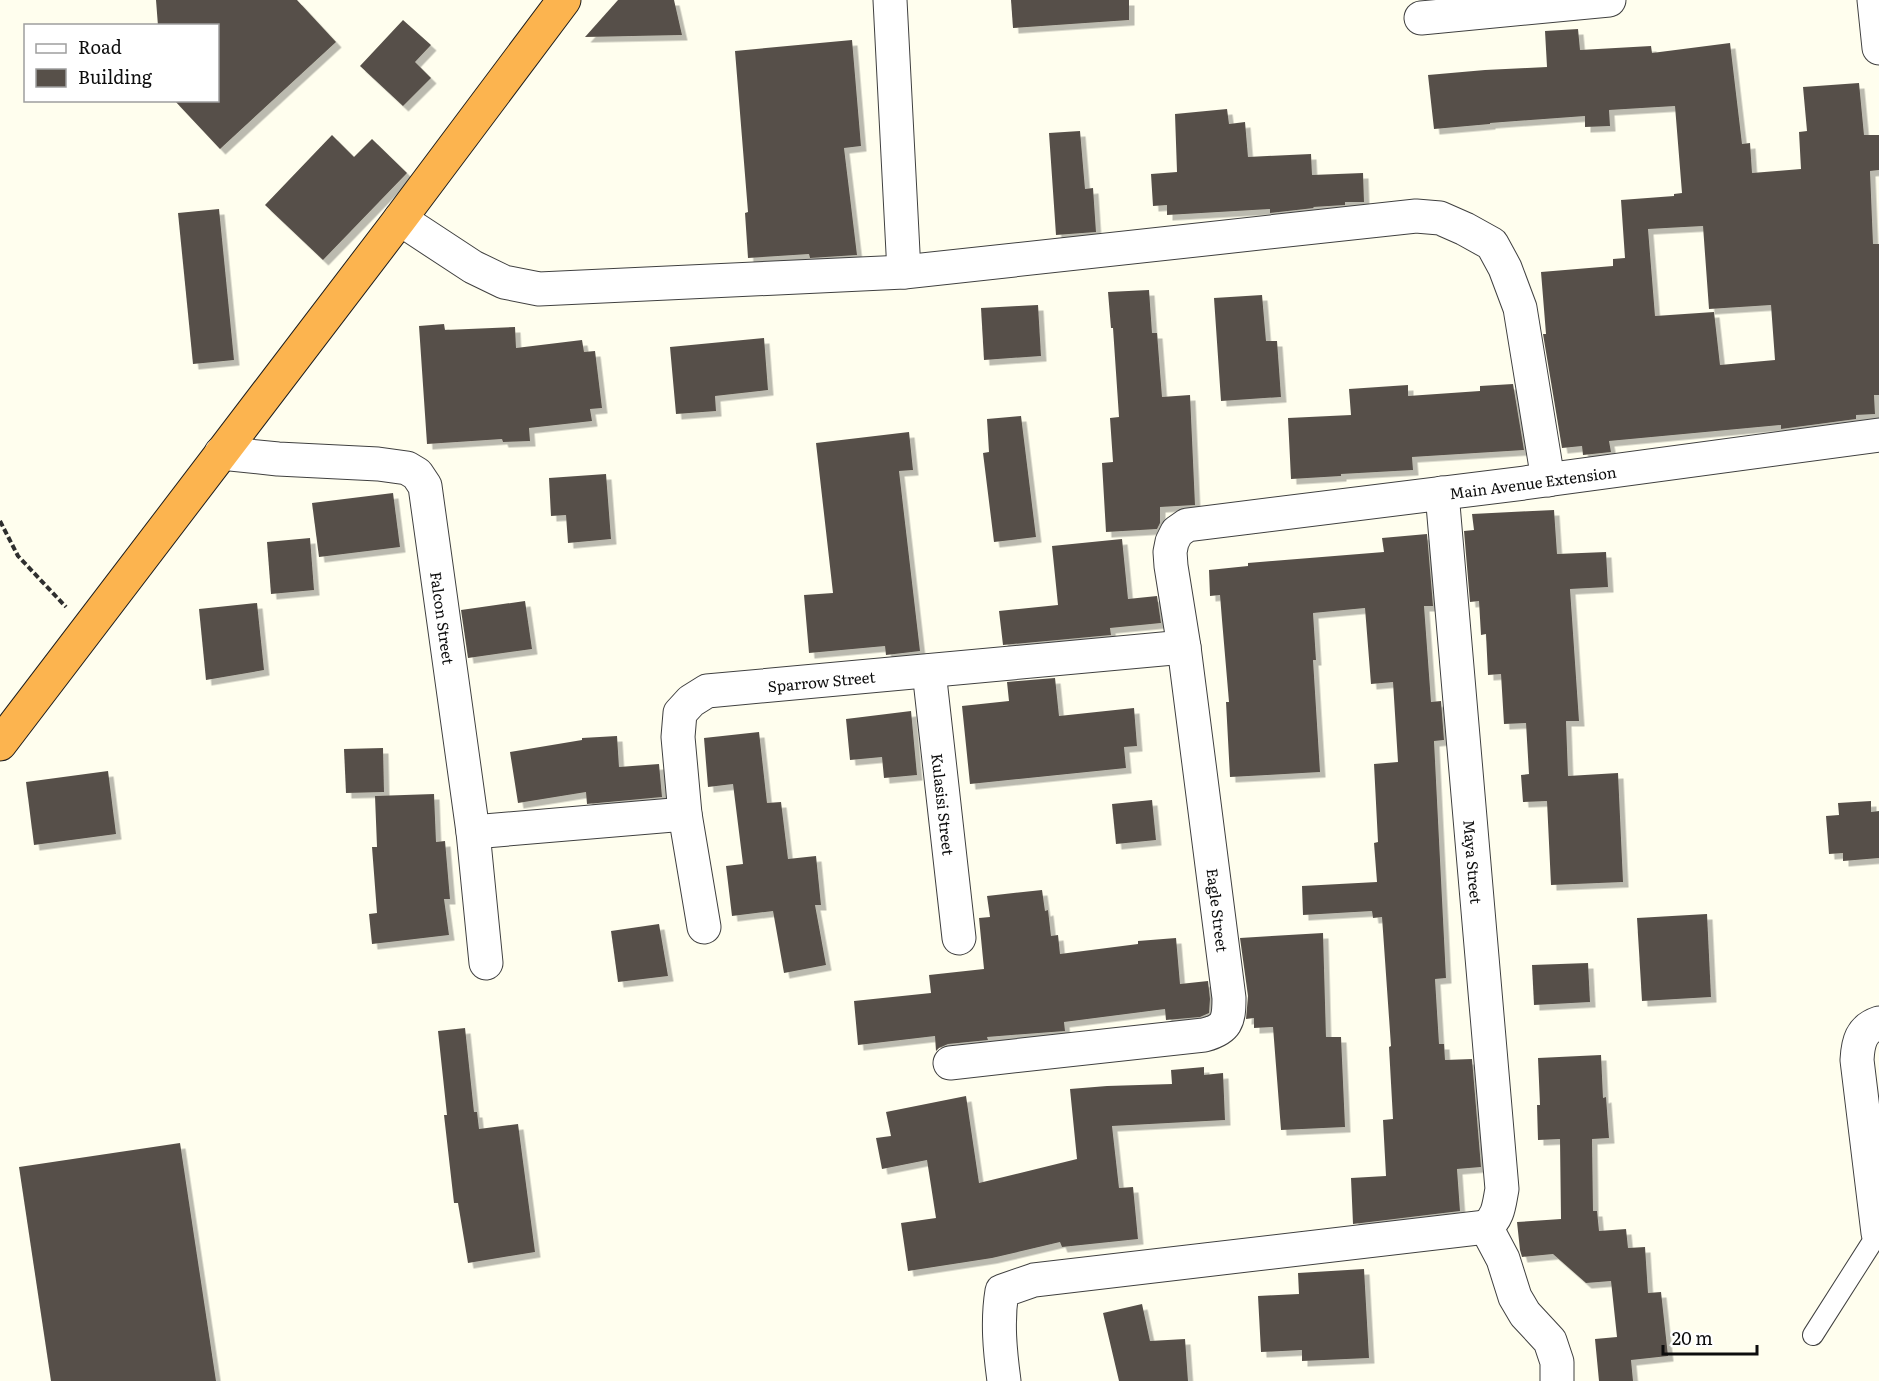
<svg xmlns="http://www.w3.org/2000/svg" width="1879" height="1381" font-family="Literata,serif">
  <style>
    .building { fill: #575049; fill-rule: evenodd; filter: url(#shadow) }
    .lines { fill: none; stroke-linecap: round; stroke-linejoin: round }
    .lane-casing { stroke: #404040; stroke-width: 22 }
    .street-casing { stroke: #404040; stroke-width: 35 }
    .highway-casing { stroke: #1e1e1e; stroke-width: 35 }
    .path { stroke: #2f2f2f; stroke-width: 4; stroke-dasharray: 6 3; stroke-linecap: butt }
    .lane { stroke: #fff; stroke-width: 20 }
    .street { stroke: #fff; stroke-width: 33 }
    .highway { stroke: #fcb44f; stroke-width: 33 }
    .labels { text-anchor: middle; dominant-baseline: central; stroke-width: 6; stroke-linejoin: round; paint-order: stroke }
    .street-label { font-size: 15px; fill: #0d0d0d; stroke: #fff }
  </style>
  <defs>
    <filter id="shadow"><feDropShadow dx="5.5" dy="5.5" stdDeviation="0" flood-color="#0004"/></filter>
  </defs>
  <rect width="100%" height="100%" fill="#fffeee"/>
  <g class="building">
    <polygon points="156,0 297,0 336,42 220,149 174,100 218,100 218,26 158,26"/>
    <polygon points="618,0 674,0 682,35 585,37"/>
    <polygon points="1011,0 1129,0 1129,20 1013,28"/>
    <polygon points="403,20 431,45 415,62 431,78 403,106 360,66"/>
    <path d="M1578 29 1580 50 1651 46 1652 53 1730 43 1742 144 1750 143 1752 173 1801 169 1799 132 1807 131 1803 87 1859 83 1864 135H1879V170L1870 171 1873 244H1879V395H1874L1875 414 1856 415V419L1781 429V425L1609 441 1611 452 1583 455 1582 446 1562 448 1543 334H1546L1541 272 1613 266V259L1625 258 1621 200 1674 196V194L1682 193 1675 106 1609 110 1610 126 1585 127V116L1490 123V124L1434 129 1428 75 1485 70 1547 67 1545 31ZM1703 226 1709 309 1771 305 1775 360 1720 365 1714 312 1655 316 1648 229Z"/>
    <polygon points="852,40 861,146 844,148 857,255 810,258 809,254 748,258 745,213 748,212 735,51"/>
    <polygon points="1227,109 1229,124 1245,122 1248,157 1311,154 1312,175 1363,173 1364,202 1345,202 1345,205 1313,207 1314,208 1270,213 1270,209 1167,215 1167,205 1153,206 1151,174 1177,172 1175,114"/>
    <polygon points="1080,131 1085,189 1093,188 1096,232 1056,235 1049,133"/>
    <polygon points="332,135 354,157 372,139 407,173 323,260 265,205"/>
    <polygon points="219,209 234,360 193,364 178,213"/>
    <polygon points="1149,290 1152,333 1157,333 1162,397 1190,395 1195,505 1160,507 1160,523 1157,529 1106,532 1102,463 1113,462 1110,418 1119,417 1113,328 1111,328 1108,292"/>
    <polygon points="1262,295 1266,341 1277,341 1281,397 1221,401 1214,298"/>
    <polygon points="1038,305 1041,356 984,360 981,308"/>
    <polygon points="444,324 445,330 515,327 516,348 582,340 584,352 595,351 602,408 590,409 592,421 529,428 530,441 503,442 502,439 427,444 419,326"/>
    <polygon points="764,338 768,390 715,396 716,411 676,414 670,347"/>
    <polygon points="1513,384 1524,450 1412,457 1413,470 1341,474 1341,476 1291,479 1288,418 1351,415 1349,389 1408,385 1408,396 1480,391 1480,386"/>
    <polygon points="1021,416 1036,537 994,542 983,453 989,452 987,419"/>
    <polygon points="909,432 913,470 899,471 920,651 886,655 885,646 809,653 804,595 833,593 816,443"/>
    <polygon points="606,474 611,539 568,543 566,515 551,516 549,478"/>
    <polygon points="393,493 400,547 319,557 312,503"/>
    <polygon points="1554,510 1557,554 1606,552 1608,587 1570,589 1579,721 1566,721 1568,776 1618,773 1623,882 1551,885 1547,801 1523,802 1521,775 1529,774 1526,723 1504,724 1501,674 1488,675 1486,634 1481,635 1479,601 1470,602 1464,531 1474,530 1472,514"/>
    <polygon points="1427,534 1433,606 1424,606 1431,702 1441,701 1444,740 1434,741 1446,978 1435,979 1439,1044 1444,1044 1445,1060 1472,1059 1481,1167 1457,1169 1460,1211 1353,1224 1351,1178 1386,1176 1383,1120 1393,1119 1389,1047 1391,1046 1382,917 1373,918 1372,911 1303,915 1302,886 1377,882 1374,843 1378,842 1374,764 1398,762 1393,682 1371,684 1365,608 1313,613 1316,660 1313,660 1320,772 1230,777 1226,702 1229,702 1222,620 1220,595 1210,596 1209,570 1248,566 1248,563 1384,552 1382,538"/>
    <polygon points="310,538 314,590 271,594 267,542"/>
    <polygon points="1122,539 1128,599 1157,596 1161,623 1110,628 1111,635 1003,645 999,611 1058,605 1052,546"/>
    <polygon points="525,601 532,649 468,658 461,610"/>
    <polygon points="257,603 264,670 206,680 199,609"/>
    <polygon points="1055,678 1059,716 1134,708 1137,746 1124,747 1126,768 970,784 962,706 1009,701 1007,682"/>
    <polygon points="911,711 917,775 884,778 882,757 850,760 846,719"/>
    <polygon points="759,732 767,803 781,802 788,859 816,856 821,905 815,905 826,965 784,973 773,911 732,916 726,866 743,864 733,784 708,787 704,738"/>
    <polygon points="617,736 619,767 659,764 662,797 587,804 586,792 518,803 510,752 582,740 582,738"/>
    <polygon points="383,748 384,792 346,793 344,749"/>
    <polygon points="108,771 116,834 34,845 26,782"/>
    <polygon points="434,794 436,842 445,841 450,899 444,899 449,935 372,944 369,914 377,913 372,847 377,847 375,796"/>
    <polygon points="1152,800 1156,840 1116,844 1112,804"/>
    <polygon points="1871,801 1871,812 1879,811 1879,858 1843,861 1843,853 1829,854 1826,816 1839,815 1838,803"/>
    <polygon points="1042,890 1045,911 1048,910 1051,936 1058,935 1060,954 1138,944 1138,941 1176,938 1180,984 1208,981 1210,999 1209,1013 1200,1017 1166,1020 1165,1009 1064,1022 1065,1031 987,1037 988,1040 948,1044 939,1048 936,1051 935,1036 858,1045 854,1001 931,993 929,975 984,969 979,918 990,917 987,896"/>
    <polygon points="1707,914 1711,997 1642,1001 1637,918"/>
    <polygon points="659,924 668,976 618,982 611,931"/>
    <polygon points="1323,933 1326,1037 1341,1037 1345,1127 1281,1130 1273,1027 1254,1028 1254,1018 1246,1019 1248,996 1240,938"/>
    <polygon points="1588,963 1590,1002 1534,1005 1532,965"/>
    <polygon points="465,1028 474,1112 477,1112 479,1129 518,1124 535,1252 468,1263 458,1203 454,1203 444,1115 447,1115 438,1031"/>
    <polygon points="1601,1055 1603,1098 1606,1097 1609,1138 1592,1139 1593,1211 1597,1211 1599,1231 1626,1229 1628,1248 1645,1247 1648,1293 1661,1292 1668,1356 1631,1360 1633,1381 1599,1381 1595,1339 1617,1337 1611,1281 1586,1283 1553,1254 1522,1257 1520,1250 1517,1222 1561,1219 1560,1139 1538,1140 1537,1105 1540,1105 1538,1058"/>
    <polygon points="1204,1067 1204,1075 1223,1073 1225,1120 1112,1126 1119,1188 1133,1187 1138,1239 1062,1247 1060,1242 992,1258 908,1271 901,1223 936,1218 927,1160 882,1169 876,1138 891,1136 886,1112 966,1096 979,1183 1077,1159 1070,1089 1107,1086 1172,1084 1171,1070"/>
    <polygon points="180,1143 216,1381 51,1381 19,1167"/>
    <polygon points="1364,1269 1369,1358 1302,1361 1302,1350 1261,1352 1258,1296 1299,1294 1298,1273"/>
    <polygon points="1142,1304 1150,1341 1185,1339 1188,1381 1119,1381 1103,1313"/>
  </g>
  <g class="lines">
    <g class="lane-casing">
      <polyline id="lane" points="1813,1335 1878,1233"/>
    </g>
    <g class="street-casing">
      <g id="street">
        <polyline points="890,0 904,272"/>
        <polyline points="1874,0 1879,48"/>
        <polyline points="1421,18 1609,0"/>
        <polyline points="400,219 473,267 504,282 539,289 904,272 1416,216 1440,218 1465,229 1492,244 1505,268 1520,308 1548,480"/>
        <path id="s1" d="M221 453 278 459 378 464 407 468 417 474 425 486 473 832 486 963"/>
        <path id="s2" d="M1442 493 1502 1189C1499 1204 1499 1217 1486 1227"/>
        <path id="s3" d="M929 671 959 938"/>
        <polyline points="473,832 685,814"/>
        <path id="s4" d="M704 927 685 814 678 737 680 713 691 701 707 691 1184 647"/>
        <path id="s5" d="M950 1063 1204 1035C1227 1029 1229 1021 1229 998L1184 647 1171 566 1170 552 1172 542 1177 532 1187 525 1524 483 1879 435"/>
        <polyline points="1486,1227 1503,1259 1515,1297 1525,1314 1550,1341 1557,1362 1557,1381"/>
        <path d="M1878 1233 1857 1060C1858 1042 1861 1029 1879 1023"/>
        <path d="M1004 1381C1000 1351 997 1321 1002 1291L1034 1280 1486 1227"/>
      </g>
    </g>
    <g class="highway-casing">
      <polyline id="highway" points="0,744 400,219 564,0"/>
    </g>
    <polyline class="path" points="0,521 18,556 66,607"/>
    <use href="#lane" class="lane"/>
    <use href="#street" class="street"/>
    <use href="#highway" class="highway"/>
  </g>
  <g class="labels">
    <g class="street-label">
      <text stroke="none"><textPath href="#s5" startOffset="1138">Main Avenue Extension</textPath></text>
      <text stroke="none"><textPath href="#s1" startOffset="346">Falcon Street</textPath></text>
      <text stroke="none"><textPath href="#s4" startOffset="366">Sparrow Street</textPath></text>
      <text stroke="none"><textPath href="#s3" startOffset="134">Kulasisi Street</textPath></text>
      <text stroke="none"><textPath href="#s2" startOffset="370">Maya Street</textPath></text>
      <text transform="translate(1218 910) rotate(83)">Eagle Street</text>
    </g>
  </g>
  <rect x="24" y="24" width="195" height="78" fill="#ffffff" stroke="#9e9e9e" stroke-width="1.5"/>
  <rect x="36" y="44" width="30" height="9" fill="#ffffff" stroke="#9e9e9e" stroke-width="1.5"/>
  <text x="78" y="54" font-size="18" fill="#0d0d0d">Road</text>
  <rect x="36" y="69" width="30" height="18" fill="#575049" stroke="#9e9e9e" stroke-width="1.5"/>
  <text x="78" y="84" font-size="18" fill="#0d0d0d">Building</text>
  <path d="M1663 1345v9h94v-9" fill="none" stroke="#0d0d0d" stroke-width="3"/>
  <text x="1672" y="1345" font-size="18" fill="#0d0d0d" stroke="#ffffff" stroke-width="4.5" paint-order="stroke">20 m</text>
</svg>
